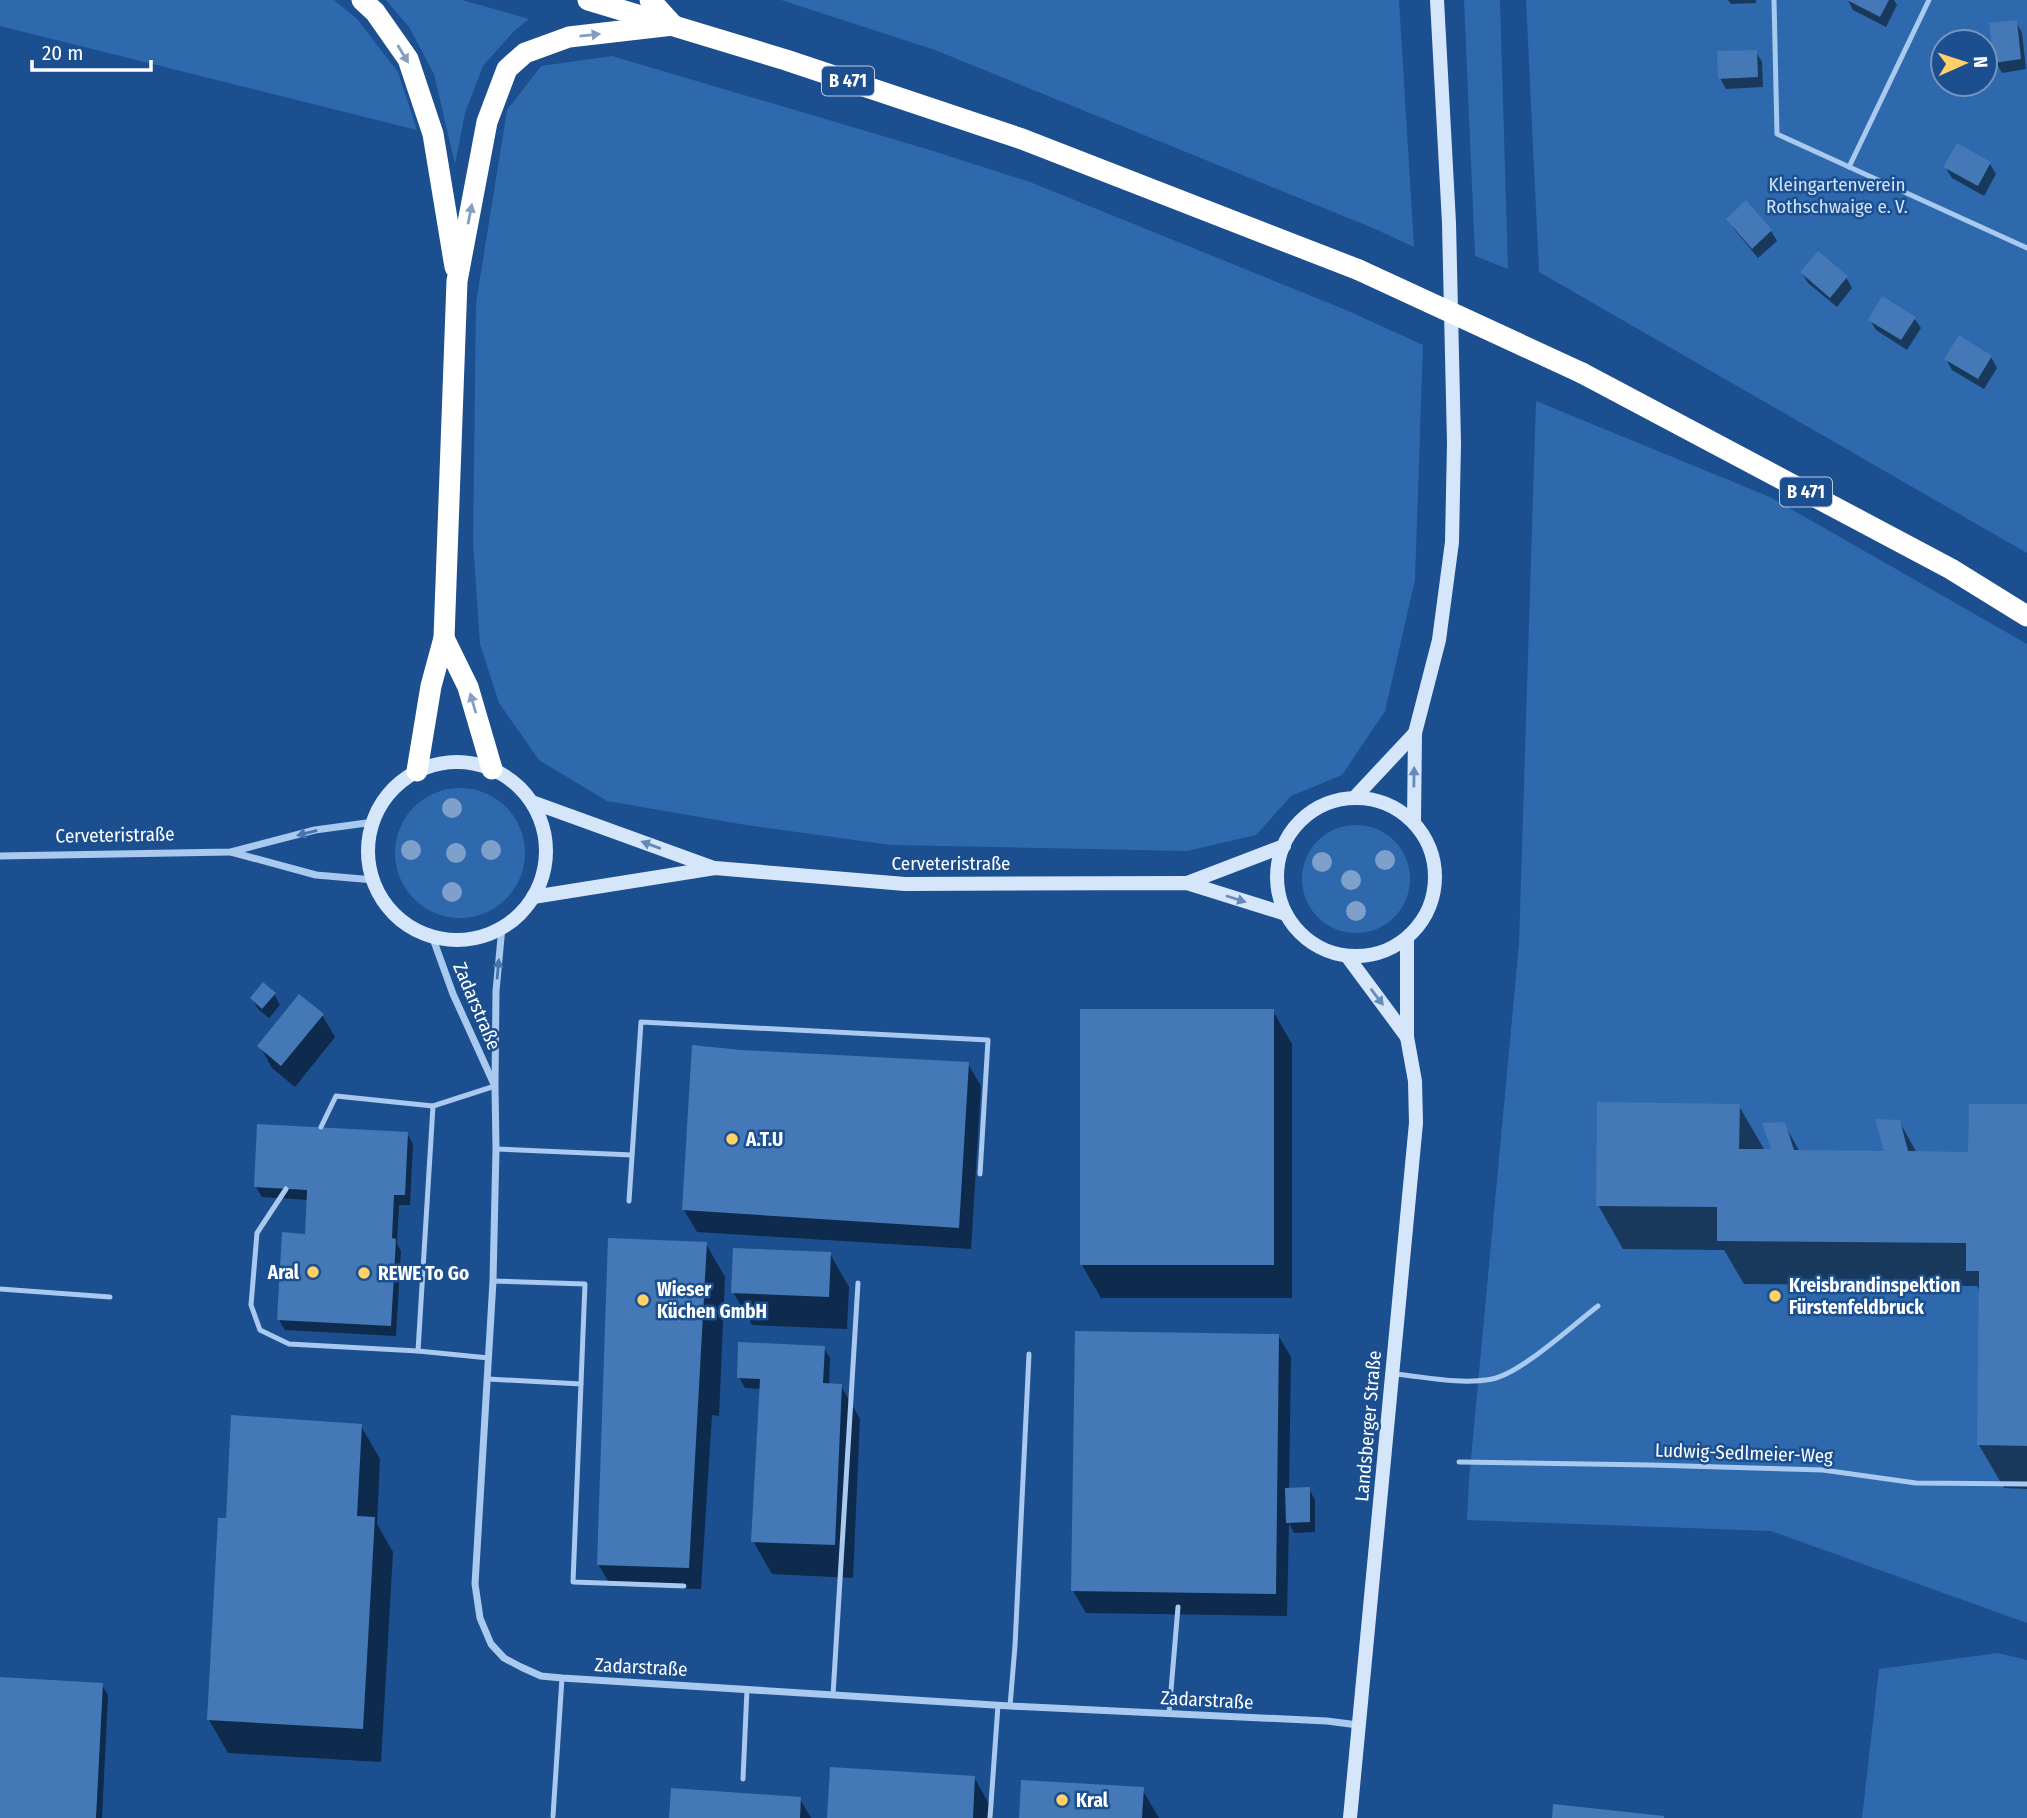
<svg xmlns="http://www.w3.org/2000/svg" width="2027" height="1818" font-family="'Fira Sans Condensed',sans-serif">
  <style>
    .green { fill: #2e69ad; fill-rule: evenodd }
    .shadow { fill: #0007 }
    .building { fill: #4478b7 }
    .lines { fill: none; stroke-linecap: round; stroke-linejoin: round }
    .lane { stroke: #a9c9ee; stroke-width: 5 }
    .street { stroke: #a9c9ee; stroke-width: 7 }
    .secondary { stroke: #d6e6fa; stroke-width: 14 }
    .highway { stroke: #fff; stroke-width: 21 }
    .highway-bridge { stroke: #fff; stroke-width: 21 }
    .tree { fill: #7ea0ca }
    .oneway { fill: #829ec1 }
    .oneway2 { fill: #668bba }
    .oneway3 { fill: #4674ac }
    .poi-dot { fill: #ffd166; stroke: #1b4f8f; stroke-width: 2.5 }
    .labels { text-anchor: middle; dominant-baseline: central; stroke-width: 5; stroke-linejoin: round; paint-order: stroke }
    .shield { fill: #1b4f8f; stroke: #bbcadd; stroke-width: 2 }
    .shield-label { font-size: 18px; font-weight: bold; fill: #fff }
    .park-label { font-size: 19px; fill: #cfe3fa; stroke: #1b4f8f }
    .street-label { font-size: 19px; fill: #fff; stroke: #1b4f8f }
    .poi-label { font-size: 19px; font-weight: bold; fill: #fff; stroke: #1b4f8f; text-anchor: start }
  </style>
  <rect width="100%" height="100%" fill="#1b4f8f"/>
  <g class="green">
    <polygon points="0,0 334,0 357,19 398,72 417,130 0,26"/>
    <polygon points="386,0 462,0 529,19 514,31 483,66 465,113 455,164 434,74 409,27"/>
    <polygon points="781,0 1399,0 1414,247 1373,228 935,50"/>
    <polygon points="1464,0 1500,0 1508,269 1475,256"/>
    <path d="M1526 0H2027V553L1539 272ZM1943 42H1985V84H1943Z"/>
    <polygon points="612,56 930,150 1030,182 1346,310 1423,345 1415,580 1385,711 1342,775 1291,796 1256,835 1187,851 891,845 746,825 607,801 539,760 499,703 480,644 473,543 476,303 507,110 541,66"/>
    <polygon points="1536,401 1770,497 2027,644 2027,1623 1771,1531 1467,1520 1469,1480 1519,944"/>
    <circle cx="460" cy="853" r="65"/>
    <circle cx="1356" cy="879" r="54"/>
    <polygon points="1998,1653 2027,1660 2027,1818 1862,1818 1879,1669"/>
  </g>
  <g class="shadow">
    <polygon points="1728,0 1756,0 1756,3 1731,4"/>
    <polygon points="1848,0 1894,0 1897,5 1886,27 1853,10"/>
    <polygon points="2016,22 2022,33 2026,69 2002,73 1996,62"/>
    <polygon points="1756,52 1762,62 1763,87 1726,89 1720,78"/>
    <polygon points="1990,164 1996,174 1984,196 1952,178 1945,167"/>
    <polygon points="1728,219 1771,231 1777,241 1758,258 1734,229"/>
    <polygon points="1802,273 1846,277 1852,288 1837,307 1808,283"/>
    <polygon points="1914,318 1921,328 1907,350 1876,330 1870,320"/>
    <polygon points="1991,357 1997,368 1984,389 1952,370 1946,359"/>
    <polygon points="274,994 280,1005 269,1018 258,1009 252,998"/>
    <polygon points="1273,1011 1292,1044 1292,1298 1101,1298 1082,1265"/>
    <polygon points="322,1015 335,1037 295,1087 272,1068 260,1046"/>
    <polygon points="741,1052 968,1064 981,1086 971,1249 697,1232 684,1210"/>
    <polygon points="1739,1106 1764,1149 1774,1151 1784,1124 1800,1152 1886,1153 1899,1121 1917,1153 1970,1154 2027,1106 2027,1489 2004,1488 1979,1445 1980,1292 1977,1286 1744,1284 1724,1250 1623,1249 1598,1205"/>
    <polygon points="407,1133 413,1144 410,1205 399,1205 397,1244 401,1251 396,1336 285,1330 279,1320 306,1235 308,1200 262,1197 256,1187"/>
    <polygon points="706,1244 725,1277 719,1416 712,1415 701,1589 611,1586 598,1564"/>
    <polygon points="830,1254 849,1287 847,1329 752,1325 733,1292"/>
    <polygon points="1077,1332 1278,1335 1291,1357 1289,1490 1309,1489 1315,1500 1315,1532 1294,1533 1289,1523 1287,1616 1086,1613 1073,1591"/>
    <polygon points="824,1348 830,1358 829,1385 841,1386 860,1419 853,1578 772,1574 753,1541 761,1389 745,1388 739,1377"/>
    <polygon points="361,1426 380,1459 377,1524 393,1552 381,1762 228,1753 209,1720 228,1520"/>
    <polygon points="0,1679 102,1685 108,1695 102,1818 0,1818"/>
    <polygon points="974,1777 993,1811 993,1818 829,1818"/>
    <polygon points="1142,1789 1159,1818 1020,1818"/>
    <polygon points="800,1799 811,1818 670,1818"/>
  </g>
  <g class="building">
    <polygon points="1847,0 1889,0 1880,17"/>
    <polygon points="2017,20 2021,59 1994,63 1989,23"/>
    <polygon points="1757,50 1758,77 1718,79 1717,51"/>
    <polygon points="1957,143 1991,162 1978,186 1943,167"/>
    <polygon points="1746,200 1772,230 1752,249 1726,219"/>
    <polygon points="1818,251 1848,276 1830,298 1800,272"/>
    <polygon points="1882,296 1916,317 1901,340 1868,320"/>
    <polygon points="1959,335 1992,356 1978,379 1944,359"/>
    <polygon points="263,982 276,993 262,1009 250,998"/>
    <polygon points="299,994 324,1014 281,1066 257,1046"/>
    <rect x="1080" y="1009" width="194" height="256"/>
    <polygon points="692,1045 741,1050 969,1062 959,1228 682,1210"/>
    <polygon points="1597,1102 1740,1104 1739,1149 1771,1149 1762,1123 1785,1122 1794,1150 1884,1151 1875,1119 1900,1120 1908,1151 1968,1152 1969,1104 2027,1104 2027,1446 1977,1445 1979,1271 1966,1271 1966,1243 1717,1241 1717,1207 1596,1206"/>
    <polygon points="257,1124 408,1132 405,1195 394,1195 392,1238 396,1239 391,1326 277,1320 282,1232 305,1234 307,1190 254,1187"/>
    <polygon points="608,1238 707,1242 689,1568 597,1565"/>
    <polygon points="733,1248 831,1252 829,1297 731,1293"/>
    <polygon points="1075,1331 1279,1334 1276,1594 1071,1591"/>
    <polygon points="738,1342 825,1346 823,1383 842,1384 835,1545 751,1542 760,1379 737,1378"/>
    <polygon points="231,1415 362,1424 357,1516 375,1517 363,1729 207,1720 218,1518 226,1518"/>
    <polygon points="1310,1487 1310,1522 1286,1523 1285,1488"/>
    <polygon points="0,1677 103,1683 96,1818 0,1818"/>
    <polygon points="830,1767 975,1776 973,1818 827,1818"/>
    <polygon points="1021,1780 1144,1787 1142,1818 1019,1818"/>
    <polygon points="671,1788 801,1797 800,1818 669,1818"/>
    <polygon points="1553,1804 1664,1816 1664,1818 1552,1818"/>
  </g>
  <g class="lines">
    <g class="lane">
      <polyline points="1774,0 1777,134 2027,248"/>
      <polyline points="1849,167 1929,0"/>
      <polyline points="321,1127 336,1096 433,1106 495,1086"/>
      <polyline points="496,1149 632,1155"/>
      <polyline points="286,1189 257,1233 251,1305 260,1330 289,1344 418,1351 489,1358"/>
      <polyline points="629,1201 641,1022 988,1040 980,1174"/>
      <polyline points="493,1281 585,1284 573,1582 684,1586"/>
      <polyline points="0,1289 110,1297"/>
      <polyline points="418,1351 433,1106"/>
      <path d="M1395 1374C1426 1377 1461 1385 1492 1379 1520 1374 1573 1325 1598 1306"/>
      <polyline points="488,1379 581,1384"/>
      <polyline points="1459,1462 1651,1465 1823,1470 1916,1483 2027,1484"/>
      <polyline points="833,1695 858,1283"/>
      <polyline points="1010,1706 1015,1646 1029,1354"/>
      <polyline points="1169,1714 1178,1607"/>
      <polyline points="743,1779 747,1689"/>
      <polyline points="553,1816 562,1678"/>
      <polyline points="990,1818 998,1705"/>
    </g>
    <g class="street">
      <polyline points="231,852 316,875 374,880"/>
      <polyline points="0,856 231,852 315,830 374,822"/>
      <polyline points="502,927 496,991 495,1086 496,1149 493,1281 475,1584 480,1618 491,1644 504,1658 521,1667 541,1676 562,1678 1010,1706 1327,1721 1358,1725"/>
      <polyline points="432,936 453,994 493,1082"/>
    </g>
    <g class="secondary">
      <circle cx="457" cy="851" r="89"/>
      <polyline points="1356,796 1415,733"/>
      <circle cx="1356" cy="877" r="79"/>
      <polyline points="532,802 714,868"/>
      <polyline points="1414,821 1415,733 1439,640 1452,542 1454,443 1449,223 1437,0"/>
      <polyline points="1187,883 1284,846"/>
      <polyline points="533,897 715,868 905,884 1187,883 1286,914"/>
      <polyline points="1347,956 1407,1037"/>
      <polyline points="1350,1818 1416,1123 1415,1081 1407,1037 1407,939"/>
    </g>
    <g class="highway">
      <polyline points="362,0 375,12 408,59 433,134 455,267"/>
      <polyline points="588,0 786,60 1022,139 1359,270"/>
      <polyline points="650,0 673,25"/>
      <polyline points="1582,373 1951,569 2027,616"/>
      <polyline points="444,638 468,687 492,769"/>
      <polyline points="417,771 431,686 444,638 457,281 487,122 507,69 525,53 569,37 673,25"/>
    </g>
    <polyline class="highway-bridge" points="1359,270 1582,373"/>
  </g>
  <g class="tree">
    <circle cx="452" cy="808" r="10"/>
    <circle cx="411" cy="850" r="10"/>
    <circle cx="491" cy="850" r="10"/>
    <circle cx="456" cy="853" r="10"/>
    <circle cx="1385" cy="860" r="10"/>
    <circle cx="1322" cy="862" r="10"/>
    <circle cx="1351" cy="880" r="10"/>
    <circle cx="452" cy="892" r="10"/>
    <circle cx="1356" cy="911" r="10"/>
  </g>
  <defs><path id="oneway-solid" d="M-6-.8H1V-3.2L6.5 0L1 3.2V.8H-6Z" transform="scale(1.75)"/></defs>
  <g class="oneway">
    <use href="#oneway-solid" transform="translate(590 35) rotate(-6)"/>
    <use href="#oneway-solid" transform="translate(403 54) rotate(59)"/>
    <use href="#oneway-solid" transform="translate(470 214) rotate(-79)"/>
    <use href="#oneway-solid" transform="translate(473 703) rotate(-106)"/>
  </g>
  <g class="oneway2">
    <use href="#oneway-solid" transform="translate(1414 777) rotate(-89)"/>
    <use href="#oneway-solid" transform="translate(651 845) rotate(-160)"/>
    <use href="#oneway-solid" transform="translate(1236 899) rotate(18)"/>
    <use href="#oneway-solid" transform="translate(1377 997) rotate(53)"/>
  </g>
  <g class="oneway3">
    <use href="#oneway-solid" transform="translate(307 833) rotate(166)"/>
    <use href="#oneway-solid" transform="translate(498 969) rotate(-85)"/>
  </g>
  <g class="poi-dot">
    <circle cx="732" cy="1139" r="7"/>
    <circle cx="313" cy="1272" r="7"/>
    <circle cx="364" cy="1273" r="7"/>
    <circle cx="1775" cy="1296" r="7"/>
    <circle cx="643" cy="1300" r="7"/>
    <circle cx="1062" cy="1800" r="7"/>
  </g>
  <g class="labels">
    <g class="shield">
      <rect x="822" y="66.5" width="52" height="29" rx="5"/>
      <rect x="1780" y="477.5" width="52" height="29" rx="5"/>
    </g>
    <g class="shield-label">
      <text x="848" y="81">B 471</text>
      <text x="1806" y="492">B 471</text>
    </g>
    <g class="park-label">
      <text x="1837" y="184">Kleingartenverein<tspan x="1837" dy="22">Rothschwaige e. V.</tspan></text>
    </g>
    <g class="street-label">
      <text transform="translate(115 835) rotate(-1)">Cerveteristraße</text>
      <text x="951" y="863">Cerveteristraße</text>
      <text transform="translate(477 1006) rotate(67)">Zadarstraße</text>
      <text transform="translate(1368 1426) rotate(-85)">Landsberger Straße</text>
      <text transform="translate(1744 1453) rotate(2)">Ludwig-Sedlmeier-Weg</text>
      <text transform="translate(641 1667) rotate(3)">Zadarstraße</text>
      <text transform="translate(1207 1700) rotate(3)">Zadarstraße</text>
    </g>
    <g class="poi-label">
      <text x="746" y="1139">A.T.U</text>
      <text x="299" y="1272" text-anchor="end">Aral</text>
      <text x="378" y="1273">REWE To Go</text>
      <text x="1789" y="1285">Kreisbrandinspektion<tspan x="1789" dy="22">Fürstenfeldbruck</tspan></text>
      <text x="657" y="1289">Wieser<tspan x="657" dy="22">Küchen GmbH</tspan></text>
      <text x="1076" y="1800">Kral</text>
    </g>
  </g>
  <g transform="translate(1964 63) rotate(87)"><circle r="33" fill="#1b4f8f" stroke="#7695bc" stroke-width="2"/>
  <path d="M0-5L12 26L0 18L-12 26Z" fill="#ffd166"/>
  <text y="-10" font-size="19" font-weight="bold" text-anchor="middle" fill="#ffffff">N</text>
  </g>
  <path d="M32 60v10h119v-10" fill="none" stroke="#ffffff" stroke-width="3.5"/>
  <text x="42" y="60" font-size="21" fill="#ffffff" stroke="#1b4f8f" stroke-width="5" paint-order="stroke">20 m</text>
</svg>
